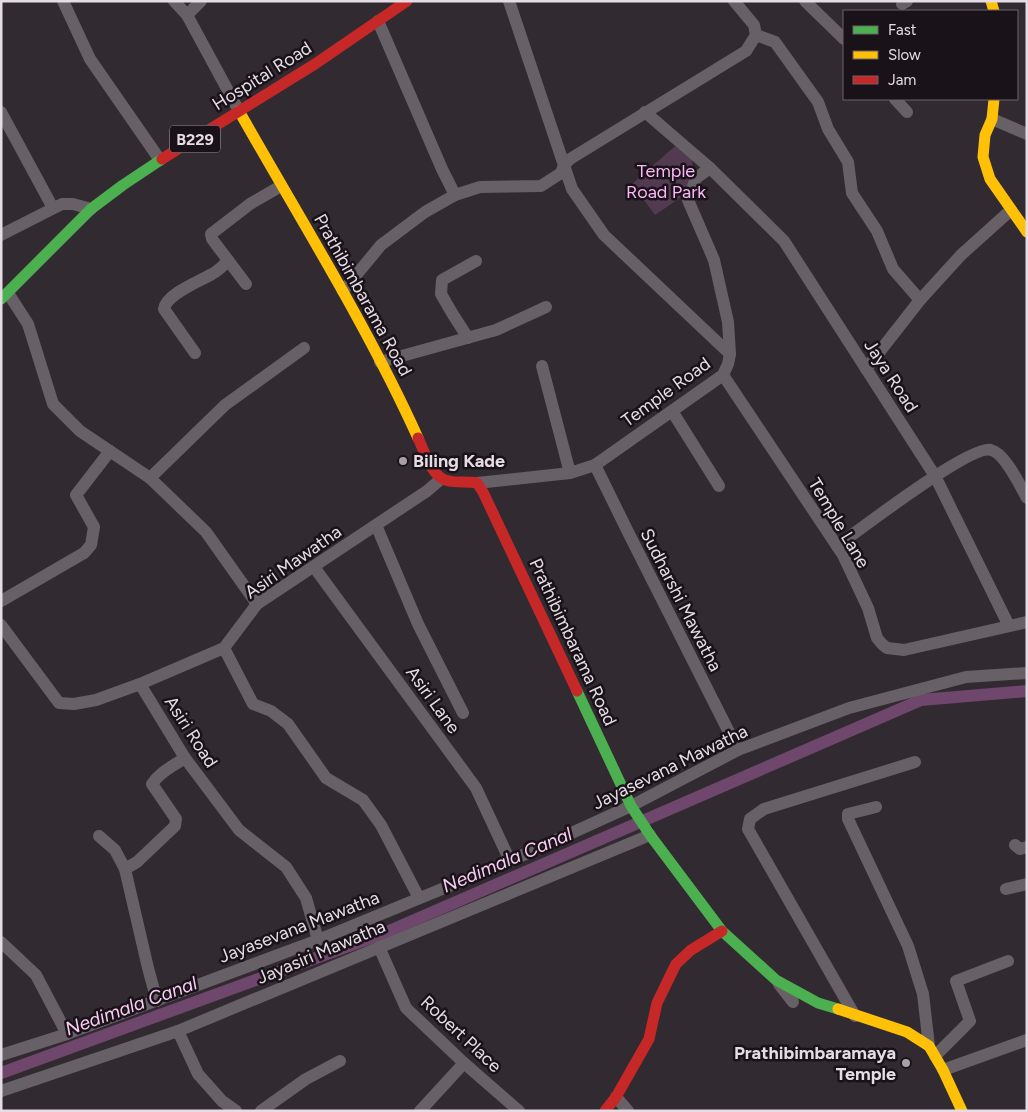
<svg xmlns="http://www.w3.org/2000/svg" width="1028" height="1112" font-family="Figtree,sans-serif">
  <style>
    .green { fill: #523a50 }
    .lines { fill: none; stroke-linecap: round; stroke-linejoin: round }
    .canal { stroke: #6f466c; stroke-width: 12 }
    .street { stroke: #676066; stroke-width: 12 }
    .fast { stroke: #4caf50; stroke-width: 11 }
    .slow { stroke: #ffc107; stroke-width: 11 }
    .jam { stroke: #c62828; stroke-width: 11 }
    .poi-dot { fill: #a79ea6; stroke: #191218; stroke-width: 2 }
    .labels { text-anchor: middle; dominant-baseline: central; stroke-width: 5; stroke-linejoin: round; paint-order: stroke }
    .shield { fill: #191218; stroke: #a89fa8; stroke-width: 1 }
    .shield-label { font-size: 16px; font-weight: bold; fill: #e6dce5 }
    .street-label { font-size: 18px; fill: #e6dce5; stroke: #191218 }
    .park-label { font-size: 18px; fill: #fdb7f7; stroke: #191218 }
    .poi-label { font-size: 18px; font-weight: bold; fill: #e6dce5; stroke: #191218; text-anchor: start }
    .water-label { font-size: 19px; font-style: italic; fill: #f8cdf3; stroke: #191218 }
  </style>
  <rect width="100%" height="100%" fill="#322a31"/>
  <polygon class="green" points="675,146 692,159 693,175 683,196 655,215 632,184"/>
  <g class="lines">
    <polyline class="canal" points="1,1073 387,932 921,700 1027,691"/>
    <g class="street">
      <polyline points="63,1 90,59 160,160"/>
      <polyline points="174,1 187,15 239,111"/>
      <polyline points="509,1 572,189 604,235 730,354"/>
      <polyline points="805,1 844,39"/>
      <polyline points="902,4 907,1"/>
      <polyline points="187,15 201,1"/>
      <polyline points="378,21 442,169 455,195"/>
      <polyline points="756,35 775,42 818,102 828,129 848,162 852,193 877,231 893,269 920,300"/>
      <polyline points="895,99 907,112"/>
      <polyline points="1,112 53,208"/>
      <polyline points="645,112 710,168 784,241 935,476 1009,626"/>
      <polyline points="992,119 1027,134"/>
      <polyline points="1,235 62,204 73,204 91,209"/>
      <polyline points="246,284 212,239 211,234 250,204 281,186"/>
      <polyline points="343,291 381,245 425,212 455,195 480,187 541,186 561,173 564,165 570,159 746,51 756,35 754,25 734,1"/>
      <polyline points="8,293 28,324 53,404 80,431 150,478 206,532 257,604"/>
      <polyline points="468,338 452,313 441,294 442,280 476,261"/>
      <path d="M195 353 164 309C166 294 200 281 212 274 218 271 223 266 228 261"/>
      <polyline points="380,362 496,330 546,307"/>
      <polyline points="542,366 570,473"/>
      <polyline points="866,369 920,300 961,255 1011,210"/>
      <polyline points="723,375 843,555 868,608 877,638 882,644 887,648 904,650 1027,622"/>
      <polyline points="672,411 719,486"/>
      <polyline points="595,465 629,534 738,750"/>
      <polyline points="150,478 225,405 304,348"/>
      <polyline points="477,483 570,473 595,465 723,375 728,364 730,354 728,322 714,260 688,200 696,178 710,168"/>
      <polyline points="376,525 418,624 463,713"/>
      <path d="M837 546C858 531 971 444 991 450 1005 453 1020 486 1027 498"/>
      <polyline points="314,567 476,788 510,861"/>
      <polyline points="1,601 84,553 91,545 94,527 76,495 110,451"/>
      <polyline points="1,625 59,703 74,704 96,700 140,684 185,758 239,830 286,867 306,898 318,940"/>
      <polyline points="224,648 253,704 271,711 288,724 326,778 363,800 381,825 419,898"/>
      <polyline points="140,684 224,648 257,604 427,491 441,479"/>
      <polyline points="876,807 848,814 848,819 908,946 923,994 929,1046"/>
      <polyline points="99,836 115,850 125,869 148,968 157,1001"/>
      <polyline points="1015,845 1020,849 1027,847"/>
      <path d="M125 869 137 862 175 826 176 819 152 784C160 772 173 766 185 758"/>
      <polyline points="1006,889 1027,884"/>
      <polyline points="1,942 36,975 67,1034"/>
      <polyline points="379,947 406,1008 464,1063 519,1111"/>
      <polyline points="779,984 793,1002"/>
      <polyline points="855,1016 748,829 750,819 764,809 915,762"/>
      <polyline points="178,1031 198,1074 222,1101 236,1111"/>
      <polyline points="1,1055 67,1034 318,940 510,861 631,806 738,750 849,708 966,677 1027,673"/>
      <polyline points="935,1056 970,1021 956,981 1008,961"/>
      <polyline points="943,1070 1027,1040"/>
      <polyline points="1,1091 178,1031 650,835"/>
      <polyline points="616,1097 628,1111"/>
      <polyline points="261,1111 306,1079 340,1061"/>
      <polyline points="420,1111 464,1063"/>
    </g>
    <g class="fast">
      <polyline points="1,299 91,209 123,185 162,159"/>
      <polyline points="577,691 631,806 650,835 722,931 776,980 818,1003 838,1009"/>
    </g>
    <g class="slow">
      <polyline points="991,1 994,11"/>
      <polyline points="994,99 992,119 985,135 983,157 990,179 1027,232"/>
      <path d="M239 111C300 219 367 325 418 438"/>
      <polyline points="838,1009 907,1032 929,1046 943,1070 962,1111"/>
    </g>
    <g class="jam">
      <polyline points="162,159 315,64 407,1"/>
      <path d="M418 438C425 452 431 478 449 481 458 483 467 481 477 483L483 492 577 691"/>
      <polyline points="605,1111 616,1097 649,1039 657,1003 676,964 691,950 722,931"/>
    </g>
  </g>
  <g class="poi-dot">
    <circle cx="403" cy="461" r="5"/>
    <circle cx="906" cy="1063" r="5"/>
  </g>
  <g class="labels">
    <rect class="shield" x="170" y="125.5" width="50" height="27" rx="4"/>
    <g class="shield-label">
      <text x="195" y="139">B229</text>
    </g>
    <g class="street-label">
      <text transform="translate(262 76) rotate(-32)">Hospital Road</text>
      <text transform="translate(363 295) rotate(61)">Prathibimbarama Road</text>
      <text transform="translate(891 376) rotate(57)">Jaya Road</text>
      <text transform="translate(666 392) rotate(-36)">Temple Road</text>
      <text transform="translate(839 523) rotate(59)">Temple Lane</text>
      <text transform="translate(293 562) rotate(-35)">Asiri Mawatha</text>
      <text transform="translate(681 600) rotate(63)">Sudharshi Mawatha</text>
      <text transform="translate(573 642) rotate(65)">Prathibimbarama Road</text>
      <text transform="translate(433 700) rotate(54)">Asiri Lane</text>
      <text transform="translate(191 732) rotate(57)">Asiri Road</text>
      <text transform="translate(670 767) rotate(-26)">Jayasevana Mawatha</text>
      <text transform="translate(299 927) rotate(-21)">Jayasevana Mawatha</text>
      <text transform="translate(321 952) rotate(-23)">Jayasiri Mawatha</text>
      <text transform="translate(461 1034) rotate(43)">Robert Place</text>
    </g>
    <g class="park-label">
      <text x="666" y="171">Temple<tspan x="666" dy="21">Road Park</tspan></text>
    </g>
    <g class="poi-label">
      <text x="413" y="461">Biling Kade</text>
      <text x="896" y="1053" text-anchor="end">Prathibimbaramaya<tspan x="896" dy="21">Temple</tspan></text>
    </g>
    <g class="water-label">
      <text transform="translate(507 860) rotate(-23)">Nedimala Canal</text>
      <text transform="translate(131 1006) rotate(-20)">Nedimala Canal</text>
    </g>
  </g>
  <rect width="1028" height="1112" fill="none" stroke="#e6dce5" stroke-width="5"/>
  <rect x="843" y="10" width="175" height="90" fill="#191218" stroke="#6b636a"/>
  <rect x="853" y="26" width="25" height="8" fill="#4caf50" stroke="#6b636a"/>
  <text x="888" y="35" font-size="15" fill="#e6dce5">Fast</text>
  <rect x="853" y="51" width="25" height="8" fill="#ffc107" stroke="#6b636a"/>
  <text x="888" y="60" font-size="15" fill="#e6dce5">Slow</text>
  <rect x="853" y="76" width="25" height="8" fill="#c62828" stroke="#6b636a"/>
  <text x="888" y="85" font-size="15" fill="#e6dce5">Jam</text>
</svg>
